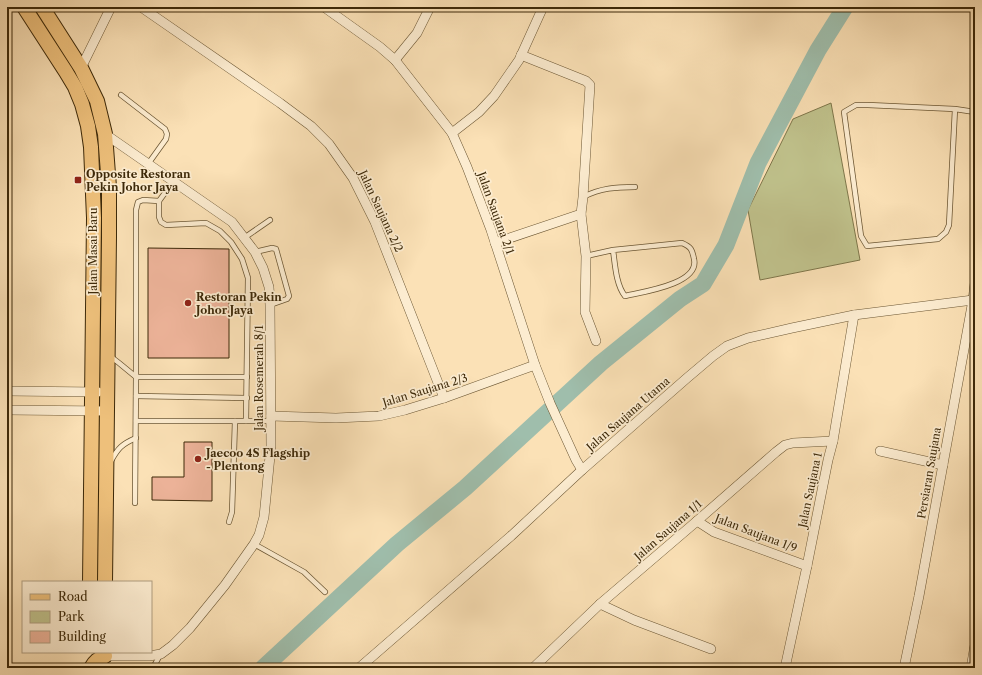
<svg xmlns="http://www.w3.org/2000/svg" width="982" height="675" font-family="'Libre Caslon Text',serif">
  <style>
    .green { fill: #c0c28c; stroke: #7e764a }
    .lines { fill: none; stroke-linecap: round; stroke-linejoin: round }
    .river { stroke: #9fbeac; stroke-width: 17 }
    .building { fill: #edb399; stroke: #3d2909 }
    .lane-casing { stroke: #6c5734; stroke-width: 6 }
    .street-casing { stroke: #6c5734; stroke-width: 10 }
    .primary-casing { stroke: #3d2909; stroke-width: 16 }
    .lane { stroke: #fcecd0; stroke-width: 4.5 }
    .street { stroke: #fcecd0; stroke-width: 9 }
    .primary { stroke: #eec07b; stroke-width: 14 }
    .poi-dot { fill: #8f2418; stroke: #fcecd0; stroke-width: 1.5 }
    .labels { text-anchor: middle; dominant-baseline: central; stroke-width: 3.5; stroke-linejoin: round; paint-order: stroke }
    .poi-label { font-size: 11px; font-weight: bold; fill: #3d2909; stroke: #fcecd0; text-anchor: start }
    .street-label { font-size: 11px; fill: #3d2909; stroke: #fcecd0 }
  </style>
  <rect width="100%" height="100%" fill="#fbe1b6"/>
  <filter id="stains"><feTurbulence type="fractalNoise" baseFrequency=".005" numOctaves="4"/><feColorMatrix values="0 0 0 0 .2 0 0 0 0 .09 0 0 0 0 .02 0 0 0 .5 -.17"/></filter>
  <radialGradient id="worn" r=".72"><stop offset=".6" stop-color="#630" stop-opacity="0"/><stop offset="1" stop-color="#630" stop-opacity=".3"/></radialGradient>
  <polygon class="green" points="831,103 860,260 760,280 748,210 793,119"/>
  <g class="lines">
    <polyline class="river" points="263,668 397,544 465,488 601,363 680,299 703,284 726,245 758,163 818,50 845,7"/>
  </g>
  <g class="building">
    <polygon points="148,248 229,249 229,358 148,358"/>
    <polygon points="184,442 212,442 212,501 152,500 152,477 184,477"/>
  </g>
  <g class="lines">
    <g class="lane-casing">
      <g id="lane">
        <polyline points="121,95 165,129 167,134 166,139 148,164"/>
        <polyline points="955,109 949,225 946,232 938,239 867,246 861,236 844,112 856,105 868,105 955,109 975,112"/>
        <polyline points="173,182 159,201 159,217 161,222 166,225 206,223 220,231 231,242 242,259 248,278 246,421"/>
        <path d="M583 197C601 188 616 187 635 187"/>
        <polyline points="159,201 143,200 138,202 136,210 136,377 247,377"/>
        <polyline points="244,238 270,220"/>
        <polyline points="255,252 272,248 276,249 289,296 287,299 270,305"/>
        <path d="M586 256 613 250 682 243C691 247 692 249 694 259 700 284 642 292 625 296 616 285 615 264 613 250"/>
        <polyline points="110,356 119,363 136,377 135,503"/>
        <polyline points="136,396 247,398"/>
        <polyline points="136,421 271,421"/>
        <path d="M111 461C118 448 122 444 136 438"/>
        <polyline points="229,522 232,512 235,421"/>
        <polyline points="254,544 304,572 325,592"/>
        <polyline points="153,668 160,655"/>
      </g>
    </g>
    <g class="street-casing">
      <g id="street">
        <polyline points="141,7 280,103 311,126 329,144 353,178 375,222 444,398"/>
        <polyline points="324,7 380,47 395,60 452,133 467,167 491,230 535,365 550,403 576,460 582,470"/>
        <polyline points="521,55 586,81 590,85 583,197 581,214 586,256 585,312 596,341"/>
        <polyline points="395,60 417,33 430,7"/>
        <polyline points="81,68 111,7"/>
        <polyline points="452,133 479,112 494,96 519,60 543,7"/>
        <polyline points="495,243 581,214"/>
        <polyline points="7,391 98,392"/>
        <polyline points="7,410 107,411"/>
        <polyline points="271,416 336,418 379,416 405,410 444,398 535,365"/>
        <polyline points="880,451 943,465"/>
        <polyline points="697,521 714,532 807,566"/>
        <polyline points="600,604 634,620 711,649"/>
        <polyline points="105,656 149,656 161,654 173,645 190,628 225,585 254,544 259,535 264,517 271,446 270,305 269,287 263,268 255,252 232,222 105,134"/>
        <polyline points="359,668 511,536 582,470 687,378 713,356 727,346 748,338 792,328 854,315 973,300"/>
        <polyline points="533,668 600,604 697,521 776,452 785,445 793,443 833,441"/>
        <polyline points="785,668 807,566 828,460 833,441 854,315"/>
        <polyline points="904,668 919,596 973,300 975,283"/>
        <polyline points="971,668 975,645"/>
      </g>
    </g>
    <g class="primary-casing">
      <g id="primary">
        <polyline points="24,7 66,72 75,87 82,104 88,126 91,147 94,218 90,582"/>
        <polyline points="42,7 81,68 97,101 105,134 109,187 109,237 105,582"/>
        <path d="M91 668C95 661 98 659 105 656"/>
      </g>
    </g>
    <use href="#lane" class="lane"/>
    <use href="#street" class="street"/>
    <use href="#primary" class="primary"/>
  </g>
  <g class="poi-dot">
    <rect x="74" y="176" width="8" height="8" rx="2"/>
    <circle cx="188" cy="303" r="4"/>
    <circle cx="198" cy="459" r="4"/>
  </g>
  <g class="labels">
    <g class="poi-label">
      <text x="86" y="174">Opposite Restoran<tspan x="86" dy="13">Pekin Johor Jaya</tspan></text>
      <text x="196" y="297">Restoran Pekin<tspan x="196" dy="13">Johor Jaya</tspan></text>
      <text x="206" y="453">Jaecoo 4S Flagship<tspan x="206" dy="13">- Plentong</tspan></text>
    </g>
    <g class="street-label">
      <text transform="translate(381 211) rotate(65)">Jalan Saujana 2/2</text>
      <text transform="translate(496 213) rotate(70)">Jalan Saujana 2/1</text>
      <text transform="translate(93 251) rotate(-90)">Jalan Masai Baru</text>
      <text transform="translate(259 378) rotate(-90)">Jalan Rosemerah 8/1</text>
      <text transform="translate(425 390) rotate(-17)">Jalan Saujana 2/3</text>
      <text transform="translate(628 414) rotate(-41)">Jalan Saujana Utama</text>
      <text transform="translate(929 473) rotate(-80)">Persiaran Saujana</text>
      <text transform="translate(810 490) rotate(-78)">Jalan Saujana 1</text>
      <text transform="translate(668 530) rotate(-41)">Jalan Saujana 1/1</text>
      <text transform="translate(756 533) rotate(21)">Jalan Saujana 1/9</text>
    </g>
  </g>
  <rect width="982" height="675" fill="none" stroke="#fbe1b6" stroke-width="24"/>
  <rect x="8" y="8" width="966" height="659" fill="none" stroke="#3d2909" stroke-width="2"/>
  <rect x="12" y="12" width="958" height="651" fill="none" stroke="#3d2909"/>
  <rect x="22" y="581" width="130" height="72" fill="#fcecd0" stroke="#b09e80"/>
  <rect x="30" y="594" width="20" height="6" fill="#eec07b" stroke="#b09e80"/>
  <text x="58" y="601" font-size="12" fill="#3d2909">Road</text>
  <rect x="30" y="611" width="20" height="12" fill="#c0c28c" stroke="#b09e80"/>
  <text x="58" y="621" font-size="12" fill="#3d2909">Park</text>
  <rect x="30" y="631" width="20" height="12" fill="#edb399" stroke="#b09e80"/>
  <text x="58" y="641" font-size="12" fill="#3d2909">Building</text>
  <rect width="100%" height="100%" filter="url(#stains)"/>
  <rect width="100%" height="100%" fill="url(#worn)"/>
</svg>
